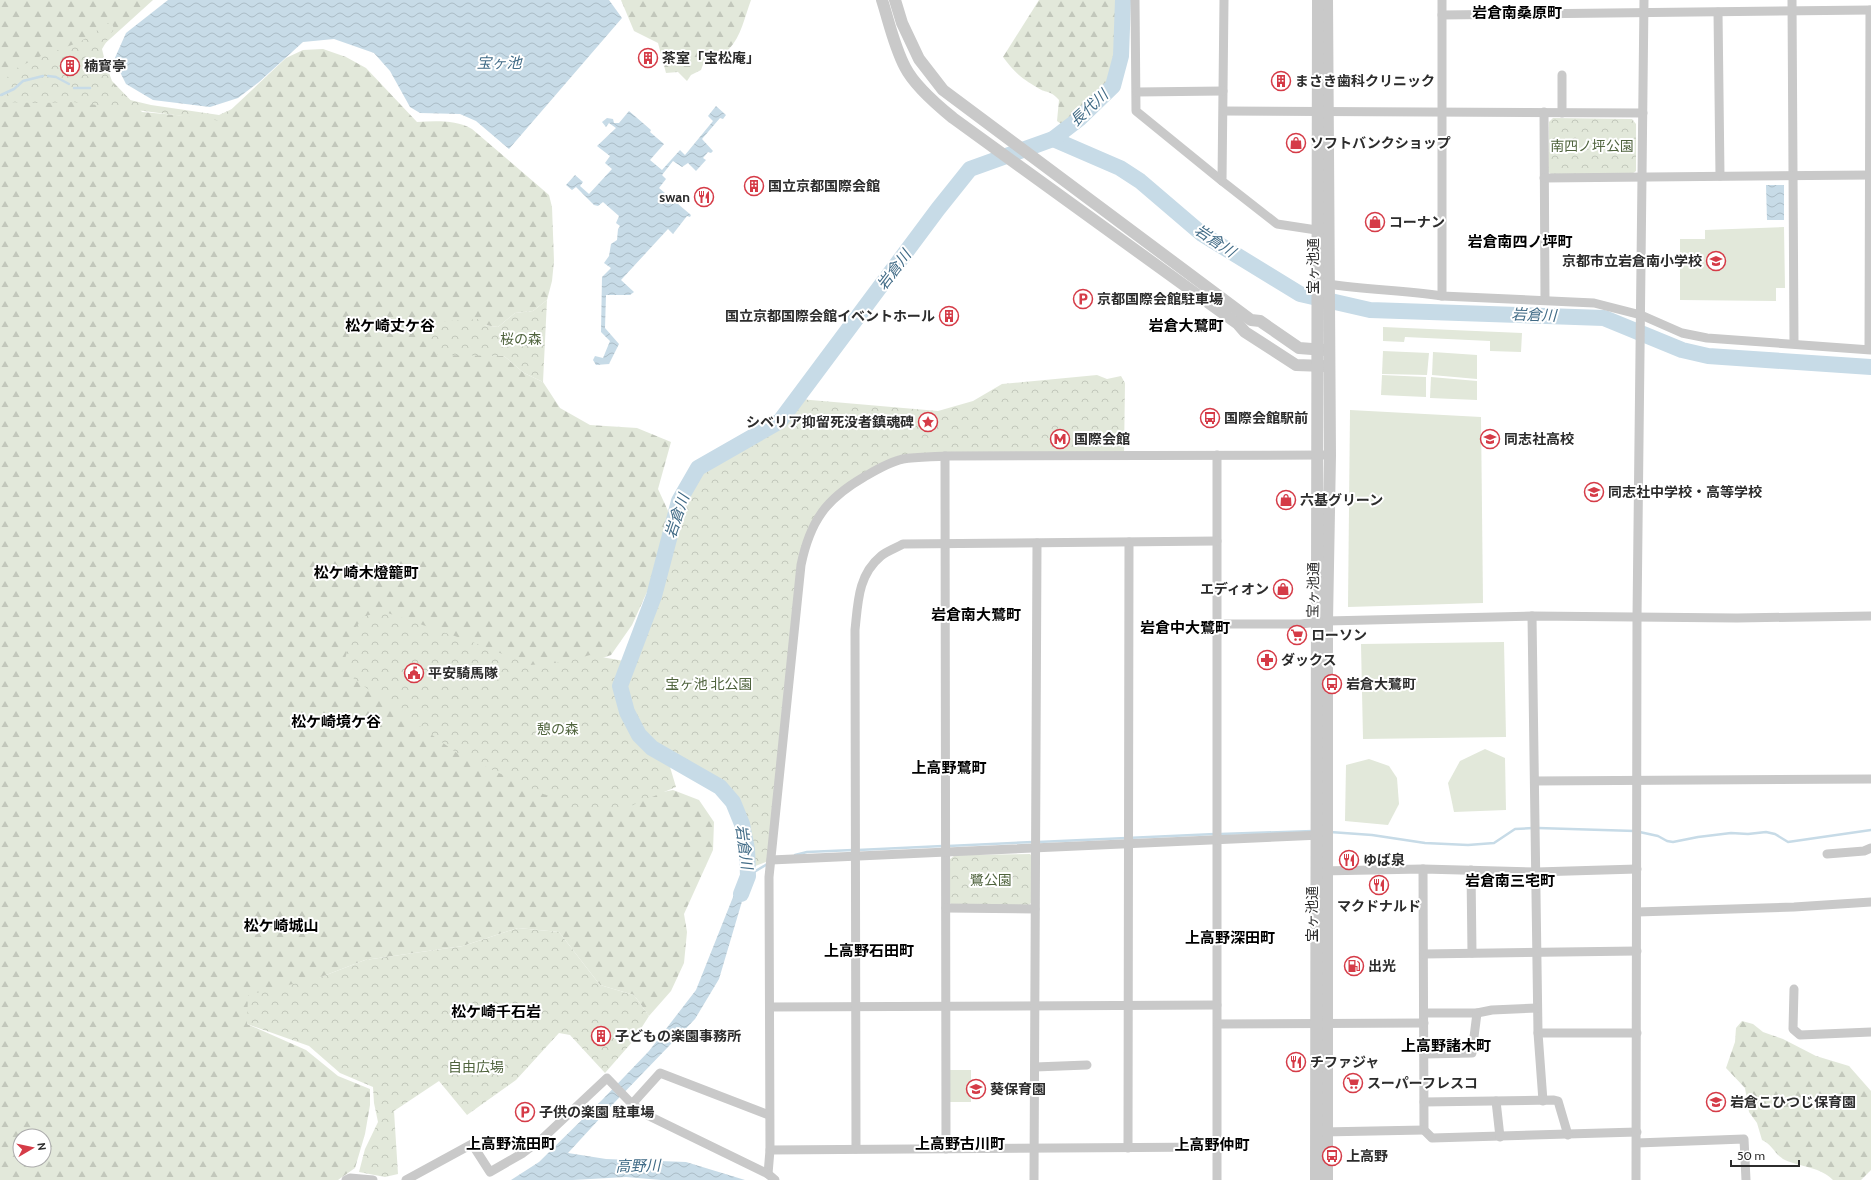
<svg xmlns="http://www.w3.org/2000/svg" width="1871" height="1180" font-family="Cabin,'Noto Sans JP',sans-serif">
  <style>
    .forest { fill: url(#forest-firs); fill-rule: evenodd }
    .park { fill: url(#park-crowns) }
    .pitch { fill: #e2e8da }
    .water { fill: url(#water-waves) }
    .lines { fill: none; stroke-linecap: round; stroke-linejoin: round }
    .stream { stroke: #c7dbe7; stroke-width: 2.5 }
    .river { stroke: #c7dbe7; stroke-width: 16 }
    .minor { stroke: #c9c9c9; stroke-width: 9 }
    .tertiary { stroke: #c9c9c9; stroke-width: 12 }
    .labels { text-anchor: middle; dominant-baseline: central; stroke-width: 4; stroke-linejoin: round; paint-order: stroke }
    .poi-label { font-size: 14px; font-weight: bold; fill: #2c2c2c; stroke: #fff; text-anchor: start }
    .park-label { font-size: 14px; fill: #4f633d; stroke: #fff }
    .street-label { font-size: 14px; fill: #2c2c2c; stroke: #fff }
    .neighbourhood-label { font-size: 15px; font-weight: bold; fill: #000; stroke: #fff }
    .water-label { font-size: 15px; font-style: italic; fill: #416b86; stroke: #fff }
  </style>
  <defs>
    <pattern id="forest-firs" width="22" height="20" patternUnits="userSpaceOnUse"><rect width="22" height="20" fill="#e2e8da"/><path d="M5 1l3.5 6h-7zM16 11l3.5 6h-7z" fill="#c2c7bb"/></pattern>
    <pattern id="park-crowns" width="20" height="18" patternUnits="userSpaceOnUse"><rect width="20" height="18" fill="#e2e8da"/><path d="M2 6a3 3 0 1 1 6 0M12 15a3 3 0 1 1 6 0" fill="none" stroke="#c2c7bb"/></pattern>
    <pattern id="water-waves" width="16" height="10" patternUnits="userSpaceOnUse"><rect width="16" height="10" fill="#c7dbe7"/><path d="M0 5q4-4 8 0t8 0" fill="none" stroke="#abbcc6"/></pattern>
  </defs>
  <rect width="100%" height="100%" fill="#fff"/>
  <g class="forest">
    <path d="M0 0H153L100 48 112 81 142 112 221 119 286 58 303 50 323 49 346 57 366 68 417 122C436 121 456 120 472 129L549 195 552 207 554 261 552 281 547 300 533 311 515 313 498 327 484 325 476 354 504 356 524 373 543 382 560 408 590 425 637 428 671 442 658 489 669 513 662 559 632 625 611 655 577 667 610 802 673 790 699 800 714 822 713 850 684 914 687 932 684 963 671 991 649 1016 634 995 600 985 559 932 518 928 463 946 365 960 321 977 247 1024 306 1050 338 1076 370 1089V1105L365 1134 355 1168 338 1180H0ZM20 1136H44V1160H20Z"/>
    <path d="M621 0H751C745 16 741 37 729 49 723 56 712 59 704 62L701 70 691 75 687 81 678 72 666 73 658 43 634 31Z"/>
    <path d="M1039 0H1118C1123 22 1122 52 1112 73 1107 86 1076 116 1064 126L1057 121 1059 100C1049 89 1047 94 1038 88 1022 79 1014 72 1003 57Z"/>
    <path d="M1742 1021 1753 1024 1763 1032 1783 1039 1816 1056 1849 1066 1871 1091V1170L1861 1180H1833C1821 1167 1800 1167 1785 1160 1775 1155 1772 1144 1762 1140L1757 1123 1749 1112 1745 1088 1726 1068 1735 1042 1736 1028Z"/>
  </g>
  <g class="park">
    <polygon points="111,21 114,29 102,49 109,78 115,88 130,100 151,105 219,115 232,109 222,121 73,102 41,103 0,102 0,85 15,69 41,56 80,42"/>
    <polygon points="1553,118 1632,119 1636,124 1636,171 1632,174 1551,174 1548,172 1549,122"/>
    <polygon points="547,300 543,382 524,373 504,356 438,355 429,345 426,335 434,322 479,319 484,325 498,327 515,313 533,311"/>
    <polygon points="1097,375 1107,379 1121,376 1125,383 1124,455 902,460 833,499 805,546 771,860 750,868 753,849 742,804 734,792 715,778 688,767 649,744 644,732 637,725 622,688 667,574 665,564 680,507 696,477 712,464 779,423 799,399 938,411 973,401 1002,384"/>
    <polygon points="385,612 475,643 530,665 565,662 590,655 624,661 616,690 616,699 622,715 630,731 641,744 670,767 676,787 621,810 579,811 457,753 354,679 345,659 352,633 364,616"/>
    <polygon points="1030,854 1033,857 1032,902 1028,906 952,906 949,901 949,860 955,855"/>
    <polygon points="518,928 559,932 600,985 634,995 649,1016 633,1041 605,1073 570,1035 559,1033 516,1080 467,1115 439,1081 394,1111 398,1174 385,1177 359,1172 365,1149 378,1122 374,1103 373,1087 340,1073 309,1046 247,1024 248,995 321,977 365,960 463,946"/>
  </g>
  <g class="pitch">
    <polygon points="1784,227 1785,288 1776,288 1776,301 1680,300 1680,239 1705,239 1705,230"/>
    <polygon points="1383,327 1522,333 1521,352 1490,351 1490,341 1405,337 1404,342 1383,341"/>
    <polygon points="1383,351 1429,353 1427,375 1382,374"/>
    <polygon points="1433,352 1477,355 1477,379 1432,375"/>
    <polygon points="1382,375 1426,377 1426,397 1381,395"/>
    <polygon points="1431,377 1477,381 1477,400 1430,398"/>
    <polygon points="1350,410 1481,417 1483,603 1348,607"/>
    <polygon points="1504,642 1506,737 1363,739 1361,644"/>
    <polygon points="1485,749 1505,758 1506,810 1454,812 1448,783 1460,761"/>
    <polygon points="1369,759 1389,766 1397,778 1399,804 1388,825 1345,821 1346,765"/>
    <rect x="950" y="1070" width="21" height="32"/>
  </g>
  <g class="water">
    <polygon points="168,0 609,0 622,18 509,149 476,121 460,114 420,113 410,107 390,71 374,53 334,39 303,42 259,82 238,98 210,107 153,100 126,84 114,60 126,33"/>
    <polygon points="716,106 726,115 723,119 720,118 702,139 713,151 711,153 708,152 703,158 706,160 696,171 688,163 682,167 673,161 662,175 666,179 659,188 691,215 690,217 687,216 673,234 668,229 621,280 634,292 630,295 606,295 605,328 619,344 609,364 596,365 593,360 595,356 603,358 610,341 601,332 602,277 611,268 604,263 609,256 611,244 617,240 618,229 620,226 616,223 619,216 603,202 598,206 594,205 576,187 572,190 566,185 575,175 583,182 580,186 589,194 612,169 605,163 610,156 597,146 616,128 609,123 606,127 602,122 607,118 613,119 614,123 619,123 629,111 651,130 650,132 664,144 650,160 662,170 680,150 685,155 713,121 708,116"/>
    <polygon points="1766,185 1784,185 1784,220 1767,220"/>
    <polygon points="751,871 719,979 695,1019 614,1103 568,1153 606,1159 686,1162 745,1180 661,1180 626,1177 573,1180 511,1180 539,1162 602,1100 649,1051 696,990 739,882"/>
  </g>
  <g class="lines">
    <g class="stream">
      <polyline points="48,76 56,77 69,84"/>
      <polyline points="74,88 90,88"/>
      <polyline points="1,95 14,89 23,81 43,76"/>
      <polyline points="1538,828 1635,831 1658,836 1667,841 1673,842 1698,837 1731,833 1748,834 1766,832 1775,834 1788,842 1871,830"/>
      <polyline points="1330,832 1372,835 1425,843 1468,845 1494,843 1515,829 1533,828"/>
      <polyline points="1220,834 1313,831"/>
      <polyline points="1038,842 1215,834"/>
      <polyline points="948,846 1033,842"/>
      <polyline points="858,850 943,846"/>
      <polyline points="795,855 807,852 853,850"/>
      <polyline points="749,875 769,863"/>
    </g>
    <g class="river">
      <polyline points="1053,139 1120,168 1140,181 1202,234 1300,294 1370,310 1604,318 1682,350 1708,356 1871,367"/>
      <polyline points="741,894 748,876 747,849 742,824 733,802 720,787 652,748 639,735 627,712 620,686 654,596 679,501 698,468 780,421 938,209 970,169 1053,139 1079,119 1113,86 1121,56 1123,0"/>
    </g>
    <g class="minor">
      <polyline points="1135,0 1136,111 1222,181"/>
      <polyline points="1224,0 1222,181 1277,224 1323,231"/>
      <polyline points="1792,0 1794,343"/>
      <polyline points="1718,12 1720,176"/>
      <polyline points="1442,15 1871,10"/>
      <polyline points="1137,92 1223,91"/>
      <polyline points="1224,111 1643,113"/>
      <polyline points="1544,112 1545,300"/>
      <polyline points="1562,113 1562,75"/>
      <polyline points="1544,178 1871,175"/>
      <path d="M1328 284C1366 290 1404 290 1442 296L1594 303 1641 315 1682 333 1707 338 1871 350"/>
      <polyline points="1442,296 1442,0"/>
      <polyline points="1869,349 1870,10"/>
      <polyline points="1217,455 1217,1180"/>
      <polyline points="945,456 946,1149"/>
      <polyline points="1532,616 1538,1033 1543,1101"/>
      <polyline points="1217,624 1301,624 1327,621 1532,616 1737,618 1871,616"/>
      <polyline points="1535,781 1871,779"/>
      <polyline points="1827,854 1864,851 1871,848"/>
      <polyline points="771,860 1321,835"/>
      <polyline points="1423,869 1424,1130 1432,1138 1637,1132"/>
      <polyline points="1471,870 1472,953"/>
      <polyline points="1320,871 1423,869 1536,872 1637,869"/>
      <polyline points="946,908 1035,909"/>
      <polyline points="1637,912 1794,907 1871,902"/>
      <polyline points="1424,954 1637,951"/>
      <polyline points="1794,989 1793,1029 1800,1035 1871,1032"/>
      <polyline points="770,1007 1217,1005"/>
      <polyline points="1424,1013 1477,1013 1492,1010 1537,1008"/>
      <polyline points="1218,1024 1424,1023"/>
      <polyline points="1538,1033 1637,1033"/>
      <polyline points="1424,1054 1472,1053 1477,1013"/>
      <polyline points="1035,1067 1087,1065"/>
      <polyline points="1496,1101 1500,1137"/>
      <polyline points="1424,1102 1554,1100 1558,1101 1568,1135"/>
      <polyline points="632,1104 660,1073 769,1115"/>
      <polyline points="1322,1132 1424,1130"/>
      <polyline points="1637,1143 1744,1139 1746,1180"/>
      <polyline points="1128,1148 1129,542"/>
      <path d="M856 1149 855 630C858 602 858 575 881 556 887 551 896 548 903 544L1217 541"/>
      <polyline points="770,1150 1217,1147"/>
      <path d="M768 1174 770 1150 769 877 801 565C810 521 826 499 864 477 876 470 889 462 903 459 917 457 932 457 945 456L1323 455"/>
      <polyline points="346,1180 350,1178 373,1180"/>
      <polyline points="406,1180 472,1144 490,1172 523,1153 543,1138 607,1078 632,1104 649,1116 768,1174 775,1180"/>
      <polyline points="1034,1180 1037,543"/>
      <polyline points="1636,1180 1637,617 1644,0"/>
    </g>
    <g class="tertiary">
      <path d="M882 0C889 22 894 46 905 67 914 85 937 105 953 118L1199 296 1238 324 1245 332 1296 365 1325 366"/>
      <polyline points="895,0 902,23 919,59 943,90 1251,320 1260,321 1299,348 1325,350"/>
      <polyline points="1327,0 1330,455 1327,621 1327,1180"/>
      <polyline points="1316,1180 1318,0"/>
    </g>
  </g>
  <defs>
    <g id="building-ring" transform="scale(1)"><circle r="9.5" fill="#fff" stroke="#d53b47" stroke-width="1.5"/><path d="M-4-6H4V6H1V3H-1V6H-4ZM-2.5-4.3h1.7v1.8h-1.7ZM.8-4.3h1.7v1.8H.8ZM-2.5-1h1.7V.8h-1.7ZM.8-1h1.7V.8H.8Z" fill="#d53b47"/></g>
    <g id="shop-ring" transform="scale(1)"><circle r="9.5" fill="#fff" stroke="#d53b47" stroke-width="1.5"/><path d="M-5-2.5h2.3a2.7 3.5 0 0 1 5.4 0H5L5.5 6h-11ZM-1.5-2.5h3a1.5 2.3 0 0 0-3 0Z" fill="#d53b47"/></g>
    <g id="restaurant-ring" transform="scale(1)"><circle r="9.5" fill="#fff" stroke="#d53b47" stroke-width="1.5"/><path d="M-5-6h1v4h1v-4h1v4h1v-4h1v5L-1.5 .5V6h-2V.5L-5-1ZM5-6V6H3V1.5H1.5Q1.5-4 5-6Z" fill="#d53b47"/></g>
    <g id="school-ring" transform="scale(1)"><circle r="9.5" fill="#fff" stroke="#d53b47" stroke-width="1.5"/><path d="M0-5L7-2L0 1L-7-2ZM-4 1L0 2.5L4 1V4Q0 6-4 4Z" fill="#d53b47"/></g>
    <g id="parking-ring" transform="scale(1)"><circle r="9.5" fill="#fff" stroke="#d53b47" stroke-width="1.5"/><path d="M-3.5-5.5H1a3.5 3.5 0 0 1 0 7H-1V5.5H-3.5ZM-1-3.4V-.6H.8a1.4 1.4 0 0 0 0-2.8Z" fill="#d53b47"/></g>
    <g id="bus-ring" transform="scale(1)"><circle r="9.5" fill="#fff" stroke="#d53b47" stroke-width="1.5"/><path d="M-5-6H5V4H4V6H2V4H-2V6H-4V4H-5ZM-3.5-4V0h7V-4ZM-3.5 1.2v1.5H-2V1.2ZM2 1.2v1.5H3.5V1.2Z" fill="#d53b47"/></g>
    <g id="sight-ring" transform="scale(1)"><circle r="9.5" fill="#fff" stroke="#d53b47" stroke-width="1.5"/><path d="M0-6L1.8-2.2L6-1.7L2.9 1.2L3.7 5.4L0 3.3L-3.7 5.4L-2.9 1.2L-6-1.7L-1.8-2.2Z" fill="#d53b47"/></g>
    <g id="metro-ring" transform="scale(1)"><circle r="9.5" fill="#fff" stroke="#d53b47" stroke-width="1.5"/><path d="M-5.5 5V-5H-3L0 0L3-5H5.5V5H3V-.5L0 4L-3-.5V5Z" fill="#d53b47"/></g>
    <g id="supermarket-ring" transform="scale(1)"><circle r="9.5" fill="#fff" stroke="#d53b47" stroke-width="1.5"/><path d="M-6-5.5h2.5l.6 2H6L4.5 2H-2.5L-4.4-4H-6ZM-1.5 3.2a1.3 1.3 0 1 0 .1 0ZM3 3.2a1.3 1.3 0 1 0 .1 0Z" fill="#d53b47"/></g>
    <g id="pharmacy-ring" transform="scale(1)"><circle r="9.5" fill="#fff" stroke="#d53b47" stroke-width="1.5"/><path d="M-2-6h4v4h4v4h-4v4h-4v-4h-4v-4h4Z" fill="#d53b47"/></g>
    <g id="civic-ring" transform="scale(1)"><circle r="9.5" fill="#fff" stroke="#d53b47" stroke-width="1.5"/><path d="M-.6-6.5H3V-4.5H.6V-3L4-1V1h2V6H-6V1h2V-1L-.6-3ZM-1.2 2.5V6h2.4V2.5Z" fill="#d53b47"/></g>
    <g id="fuel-ring" transform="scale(1)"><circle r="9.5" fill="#fff" stroke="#d53b47" stroke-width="1.5"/><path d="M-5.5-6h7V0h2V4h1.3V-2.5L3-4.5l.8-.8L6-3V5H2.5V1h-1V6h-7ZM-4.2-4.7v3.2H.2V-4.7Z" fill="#d53b47"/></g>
  </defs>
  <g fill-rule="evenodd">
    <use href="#building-ring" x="648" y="58"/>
    <use href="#building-ring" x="70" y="66"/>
    <use href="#building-ring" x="1281" y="81"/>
    <use href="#shop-ring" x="1296" y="143"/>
    <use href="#building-ring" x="754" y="186"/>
    <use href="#restaurant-ring" x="704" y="197"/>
    <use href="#shop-ring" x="1375" y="222"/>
    <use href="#school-ring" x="1716" y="261"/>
    <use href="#parking-ring" x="1083" y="299"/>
    <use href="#building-ring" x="949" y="316"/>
    <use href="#bus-ring" x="1210" y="418"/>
    <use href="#sight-ring" x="928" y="422"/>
    <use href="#metro-ring" x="1060" y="439"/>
    <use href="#school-ring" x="1490" y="439"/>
    <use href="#school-ring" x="1594" y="492"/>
    <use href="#shop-ring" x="1286" y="500"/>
    <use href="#shop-ring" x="1283" y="589"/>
    <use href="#supermarket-ring" x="1297" y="635"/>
    <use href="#pharmacy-ring" x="1267" y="660"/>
    <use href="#civic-ring" x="414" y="673"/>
    <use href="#bus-ring" x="1332" y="684"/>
    <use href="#restaurant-ring" x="1349" y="860"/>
    <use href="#restaurant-ring" x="1379" y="885"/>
    <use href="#fuel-ring" x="1354" y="966"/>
    <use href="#building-ring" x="601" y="1036"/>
    <use href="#restaurant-ring" x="1296" y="1062"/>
    <use href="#supermarket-ring" x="1353" y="1083"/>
    <use href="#school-ring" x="976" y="1089"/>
    <use href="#school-ring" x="1716" y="1102"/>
    <use href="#parking-ring" x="525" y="1112"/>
    <use href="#bus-ring" x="1332" y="1156"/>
  </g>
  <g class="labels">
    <g class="poi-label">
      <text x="662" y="58">茶室「宝松庵」</text>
      <text x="84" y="66">楠寳亭</text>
      <text x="1295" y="81">まさき歯科クリニック</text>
      <text x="1310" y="143">ソフトバンクショップ</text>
      <text x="768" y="186">国立京都国際会館</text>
      <text x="690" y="197" text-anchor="end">swan</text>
      <text x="1389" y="222">コーナン</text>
      <text x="1702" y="261" text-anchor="end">京都市立岩倉南小学校</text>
      <text x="1097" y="299">京都国際会館駐車場</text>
      <text x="935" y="316" text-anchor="end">国立京都国際会館イベントホール</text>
      <text x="1224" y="418">国際会館駅前</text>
      <text x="914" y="422" text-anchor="end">シベリア抑留死没者鎮魂碑</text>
      <text x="1074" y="439">国際会館</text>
      <text x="1504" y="439">同志社高校</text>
      <text x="1608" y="492">同志社中学校・高等学校</text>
      <text x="1300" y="500">六基グリーン</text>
      <text x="1269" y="589" text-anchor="end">エディオン</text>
      <text x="1311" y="635">ローソン</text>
      <text x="1281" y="660">ダックス</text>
      <text x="428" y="673">平安騎馬隊</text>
      <text x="1346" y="684">岩倉大鷺町</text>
      <text x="1363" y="860">ゆば泉</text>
      <text x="1379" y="906" text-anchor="middle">マクドナルド</text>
      <text x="1368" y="966">出光</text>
      <text x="615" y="1036">子どもの楽園事務所</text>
      <text x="1310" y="1062">チファジャ</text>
      <text x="1367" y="1083">スーパーフレスコ</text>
      <text x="990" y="1089">葵保育園</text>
      <text x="1730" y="1102">岩倉こひつじ保育園</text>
      <text x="539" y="1112">子供の楽園 駐車場</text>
      <text x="1346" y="1156">上高野</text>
    </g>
    <g class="park-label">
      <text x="1592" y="146">南四ノ坪公園</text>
      <text x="521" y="339">桜の森</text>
      <text x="709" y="684">宝ヶ池 北公園</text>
      <text x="558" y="729">憩の森</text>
      <text x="991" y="880">鷺公園</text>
      <text x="476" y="1067">自由広場</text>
    </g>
    <g class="street-label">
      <text transform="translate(1313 266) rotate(-90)">宝ヶ池通</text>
      <text transform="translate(1313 590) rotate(-89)">宝ヶ池通</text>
      <text transform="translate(1312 914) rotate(-90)">宝ヶ池通</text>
    </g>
    <g class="neighbourhood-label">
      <text x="1517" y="13">岩倉南桑原町</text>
      <text x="1520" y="242">岩倉南四ノ坪町</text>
      <text x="390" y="326">松ケ崎丈ケ谷</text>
      <text x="1186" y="326">岩倉大鷺町</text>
      <text x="366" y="573">松ケ崎木燈籠町</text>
      <text x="976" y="615">岩倉南大鷺町</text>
      <text x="1185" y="628">岩倉中大鷺町</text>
      <text x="336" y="722">松ケ崎境ケ谷</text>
      <text x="949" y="768">上高野鷺町</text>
      <text x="1510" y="881">岩倉南三宅町</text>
      <text x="281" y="926">松ケ崎城山</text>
      <text x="1230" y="938">上高野深田町</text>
      <text x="869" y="951">上高野石田町</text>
      <text x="496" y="1012">松ケ崎千石岩</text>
      <text x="1446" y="1046">上高野諸木町</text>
      <text x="511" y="1144">上高野流田町</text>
      <text x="960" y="1144">上高野古川町</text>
      <text x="1212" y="1145">上高野仲町</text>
    </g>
    <g class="water-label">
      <text x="499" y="63">宝ヶ池</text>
      <text transform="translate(1089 108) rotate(-43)">長代川</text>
      <text transform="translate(1215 241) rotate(34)">岩倉川</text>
      <text transform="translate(894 270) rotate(-53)">岩倉川</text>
      <text transform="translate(1534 315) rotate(2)">岩倉川</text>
      <text transform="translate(677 516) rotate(-71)">岩倉川</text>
      <text transform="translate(744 847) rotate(82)">岩倉川</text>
      <text transform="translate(638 1166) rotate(-1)">高野川</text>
    </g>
  </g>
  <g transform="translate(32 1148) rotate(81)"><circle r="19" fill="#ffffff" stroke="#ababab"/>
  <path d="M0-3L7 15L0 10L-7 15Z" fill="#d53b47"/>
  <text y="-6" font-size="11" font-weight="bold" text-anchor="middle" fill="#2c2c2c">N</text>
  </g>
  <path d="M1731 1160v6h68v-6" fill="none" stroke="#2c2c2c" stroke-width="2"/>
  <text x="1737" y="1160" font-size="12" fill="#2c2c2c" stroke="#ffffff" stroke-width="3" paint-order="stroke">50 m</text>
</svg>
